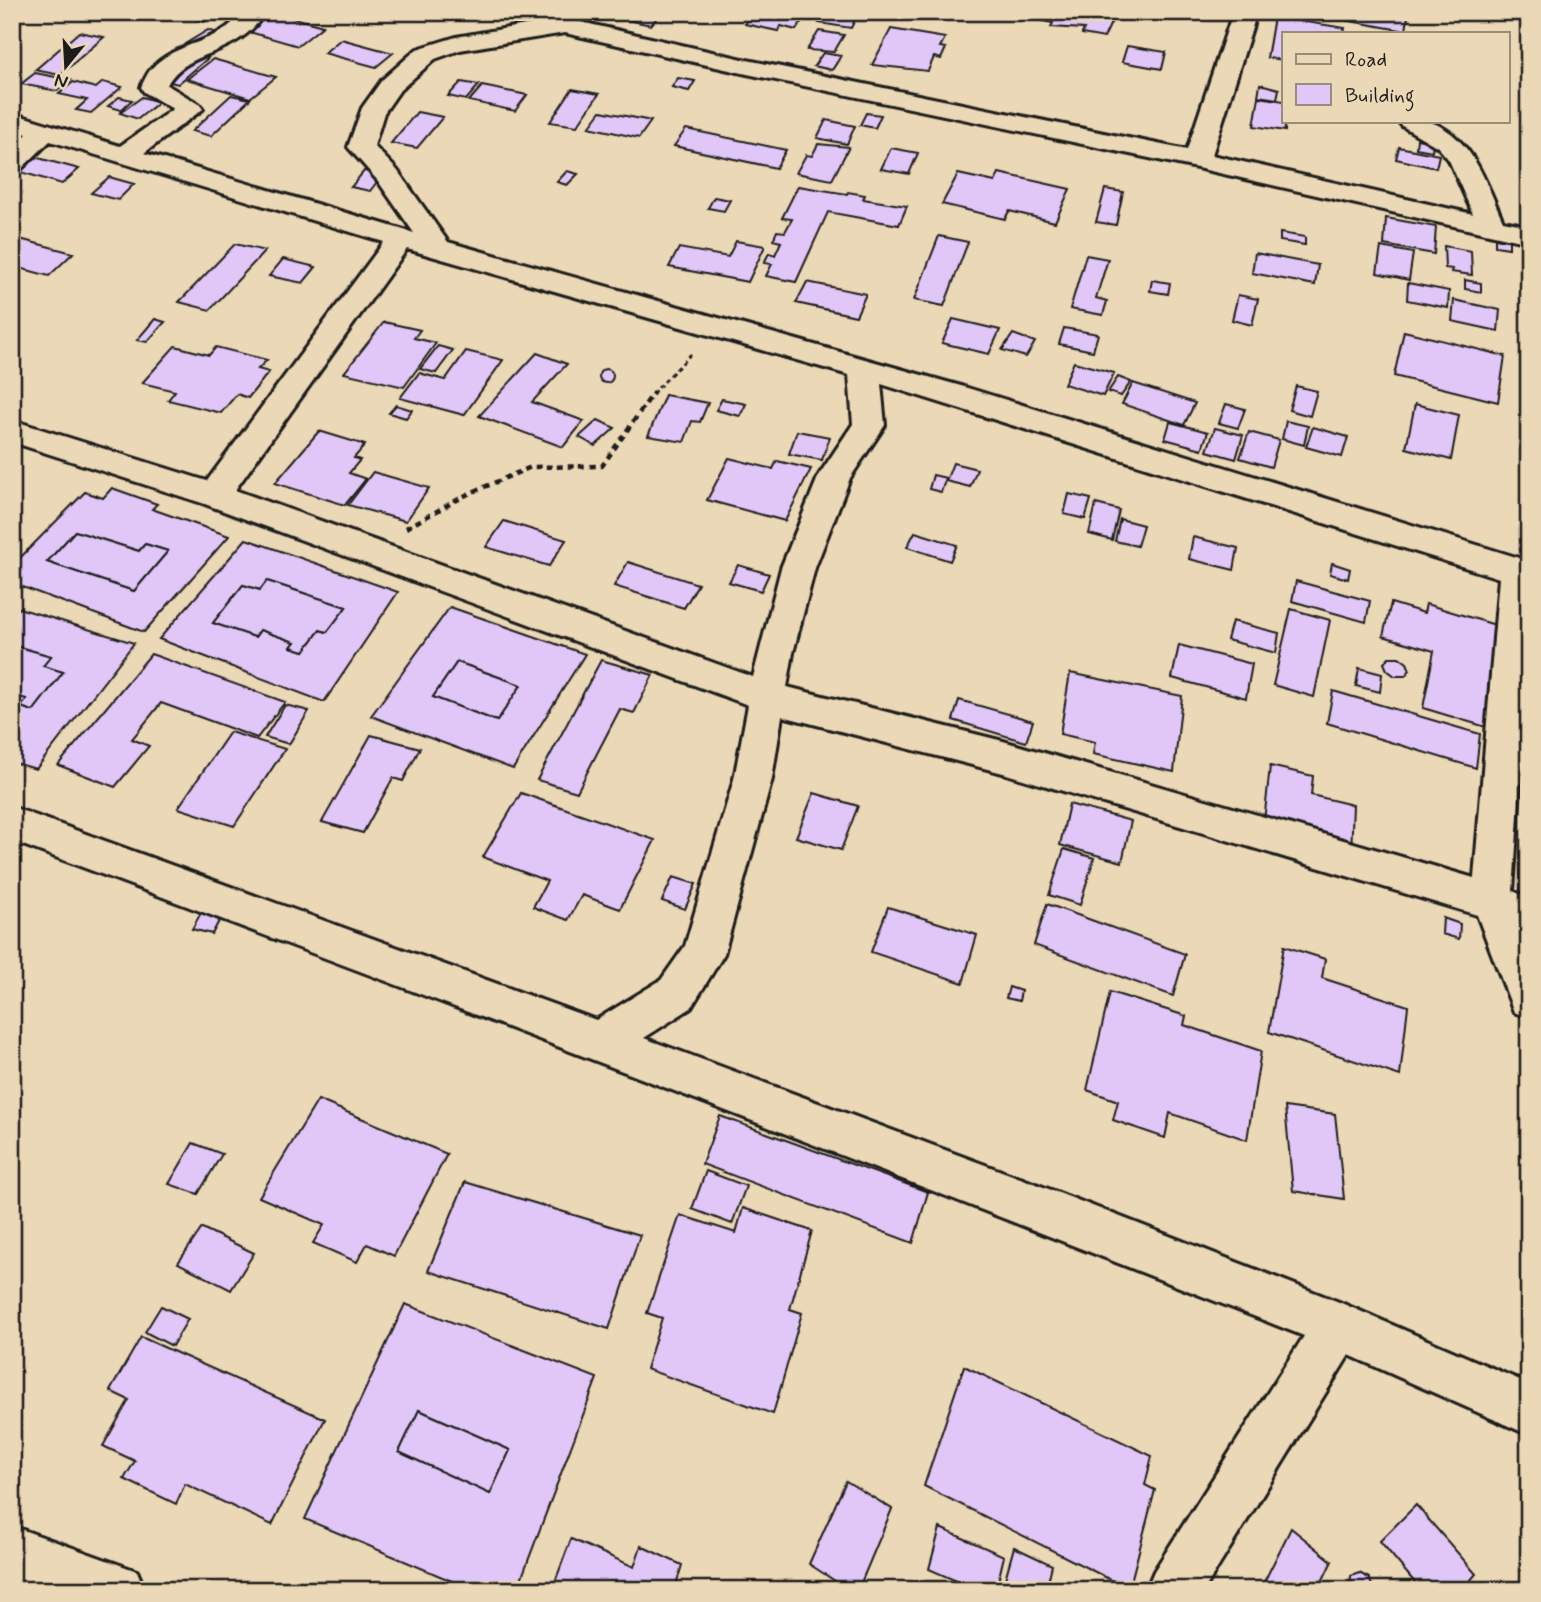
<svg xmlns="http://www.w3.org/2000/svg" width="1541" height="1602" font-family="Mynerve,sans-serif">
  <style>
    .building { fill: #e1c7f7; stroke: #1c1c1c; stroke-width: 2; fill-rule: evenodd }
    .lines { fill: none; stroke-linecap: round; stroke-linejoin: round }
    .minor-casing { stroke: #1c1c1c; stroke-width: 6 }
    .path-far1 { stroke: #1c1c1c; stroke-width: 2.5; stroke-dasharray: 5 3.5; stroke-linecap: butt }
    .path { stroke: #1c1c1c; stroke-width: 4.5; stroke-dasharray: 6 5; stroke-linecap: butt }
    .minor { fill: #ebd8b6; fill-rule: evenodd }
  </style>
  <rect width="100%" height="100%" fill="#ebd8b6"/>
  <filter id="ink" filterUnits="userSpaceOnUse"><feTurbulence type="fractalNoise" baseFrequency=".0143" numOctaves="2"/><feDisplacementMap in="SourceGraphic" scale="14" xChannelSelector="R" yChannelSelector="G"/><feConvolveMatrix kernelMatrix="1 2 1 2 8 2 1 2 1" color-interpolation-filters="sRGB"/></filter>
  <g filter="url(#ink)">
    <g class="building">
      <polygon points="188,12 220,12 204,22 184,15"/>
      <polygon points="271,12 323,26 298,46 246,31"/>
      <polygon points="621,12 662,12 651,25 617,18"/>
      <polygon points="743,12 808,12 796,30 781,26 778,31 745,24 752,14"/>
      <polygon points="825,12 859,12 851,28 819,23"/>
      <polygon points="1042,12 1116,12 1104,38 1082,34 1084,29 1051,27 1053,23 1038,20"/>
      <polygon points="1312,12 1378,12 1408,17 1406,31 1311,14"/>
      <polygon points="1274,17 1345,28 1344,33 1284,33 1284,60 1267,58"/>
      <polygon points="891,29 945,38 940,47 946,48 941,59 934,57 928,71 872,65"/>
      <polygon points="208,30 220,34 197,48 185,44"/>
      <polygon points="819,31 844,35 834,52 807,50"/>
      <polygon points="79,32 104,37 60,75 35,70"/>
      <polygon points="341,39 393,53 376,67 324,53"/>
      <polygon points="1127,46 1166,52 1162,69 1122,62"/>
      <polygon points="823,53 841,56 832,70 814,66"/>
      <polygon points="192,54 208,58 178,84 162,80"/>
      <polygon points="213,59 276,77 250,98 187,79"/>
      <polygon points="35,73 71,80 57,91 21,84"/>
      <polygon points="678,78 695,81 689,91 672,87"/>
      <polygon points="73,82 96,88 103,82 122,87 91,113 76,110 87,100 59,94"/>
      <polygon points="461,82 479,85 466,100 448,96"/>
      <polygon points="1260,84 1279,89 1277,99 1258,96"/>
      <polygon points="482,86 527,95 515,111 469,101"/>
      <polygon points="572,89 599,94 577,126 550,122"/>
      <polygon points="231,95 250,99 211,136 192,131"/>
      <polygon points="119,97 132,100 121,110 108,106"/>
      <polygon points="142,97 159,102 138,119 120,113"/>
      <polygon points="1259,97 1284,101 1285,131 1254,126"/>
      <polygon points="601,111 651,121 639,138 589,127"/>
      <polygon points="417,112 443,117 417,148 391,143"/>
      <polygon points="866,113 881,115 875,128 860,125"/>
      <polygon points="826,120 855,126 847,144 817,138"/>
      <polygon points="686,129 786,150 776,168 674,146"/>
      <polygon points="1417,139 1433,142 1432,151 1416,148"/>
      <polygon points="818,144 849,147 832,180 796,173 806,155 812,156"/>
      <polygon points="1399,147 1439,155 1436,168 1396,159"/>
      <polygon points="891,148 918,153 909,174 881,169"/>
      <polygon points="31,156 79,169 62,184 14,170"/>
      <polygon points="364,171 383,174 370,191 351,187"/>
      <polygon points="567,171 578,174 567,185 557,182"/>
      <polygon points="999,173 1070,189 1055,222 1009,211 1005,219 942,204 958,174 995,182"/>
      <polygon points="109,177 134,184 118,200 91,193"/>
      <polygon points="798,186 847,194 848,192 865,195 863,199 907,206 899,225 828,212 796,282 766,276 772,264 764,263 769,253 775,255 781,242 773,240 777,231 785,232 792,219 782,218"/>
      <polygon points="1105,189 1123,192 1116,225 1096,222"/>
      <polygon points="714,197 730,200 724,211 708,208"/>
      <polygon points="1386,218 1436,227 1434,254 1384,245"/>
      <polygon points="1280,233 1305,237 1305,245 1280,241"/>
      <polygon points="939,236 968,242 944,306 914,300"/>
      <polygon points="12,237 73,253 49,276 12,266"/>
      <polygon points="1495,238 1509,240 1509,248 1495,246"/>
      <polygon points="736,241 765,246 748,282 669,267 679,248 728,257"/>
      <polygon points="235,244 265,251 210,310 179,302"/>
      <polygon points="1444,246 1471,251 1472,275 1451,272 1452,269 1445,268"/>
      <polygon points="1381,247 1413,253 1409,280 1377,273"/>
      <polygon points="1255,253 1318,265 1315,285 1252,273"/>
      <polygon points="1086,255 1108,259 1096,298 1107,301 1103,315 1070,309"/>
      <polygon points="283,259 316,267 303,283 269,276"/>
      <polygon points="1152,280 1170,283 1168,294 1150,291"/>
      <polygon points="1465,280 1481,283 1481,292 1465,289"/>
      <polygon points="807,282 866,294 856,316 796,303"/>
      <polygon points="1408,283 1449,291 1448,308 1407,300"/>
      <polygon points="1238,295 1258,299 1252,325 1232,320"/>
      <polygon points="1454,300 1500,310 1498,331 1452,321"/>
      <polygon points="155,319 165,322 147,342 137,340"/>
      <polygon points="953,319 1000,330 989,354 942,343"/>
      <polygon points="384,322 420,330 414,338 436,343 404,387 344,373"/>
      <polygon points="1064,328 1098,334 1093,351 1059,344"/>
      <polygon points="1404,331 1505,356 1498,402 1394,376"/>
      <polygon points="1013,334 1035,342 1026,357 1002,350"/>
      <polygon points="175,346 209,355 216,347 267,360 258,369 269,372 248,398 237,394 221,413 168,400 175,391 142,383"/>
      <polygon points="438,346 453,350 436,373 420,369"/>
      <polygon points="466,351 503,360 464,415 400,398 419,373 445,380"/>
      <polygon points="537,353 567,364 532,402 584,421 563,447 479,416"/>
      <polygon points="1074,362 1114,373 1103,396 1064,384"/>
      <circle cx="606" cy="376" r="7"/>
      <polygon points="1118,377 1131,382 1121,396 1108,392"/>
      <polygon points="1133,383 1195,403 1184,425 1122,404"/>
      <polygon points="1296,386 1317,391 1310,416 1289,410"/>
      <polygon points="665,395 708,403 700,422 692,421 684,442 648,436"/>
      <polygon points="722,399 746,404 740,416 716,410"/>
      <polygon points="1226,404 1245,409 1238,428 1219,423"/>
      <polygon points="1415,404 1459,415 1451,460 1406,448"/>
      <polygon points="396,405 412,410 406,418 389,413"/>
      <polygon points="598,420 615,428 595,446 579,437"/>
      <polygon points="1286,421 1308,426 1304,445 1282,439"/>
      <polygon points="1170,422 1208,432 1202,449 1165,439"/>
      <polygon points="1313,427 1348,437 1342,457 1306,447"/>
      <polygon points="1215,428 1243,435 1236,459 1207,451"/>
      <polygon points="319,431 365,445 354,458 360,460 349,473 366,479 345,505 275,483"/>
      <polygon points="797,431 830,437 822,460 789,454"/>
      <polygon points="1249,432 1279,440 1271,467 1240,458"/>
      <polygon points="729,458 773,469 777,461 811,469 785,521 707,500"/>
      <polygon points="953,463 977,469 970,487 946,481"/>
      <polygon points="373,472 429,488 406,521 348,505"/>
      <polygon points="933,475 946,478 941,492 929,489"/>
      <path d="M112 488 157 504 152 509 229 536 144 632 12 583V566L85 492 103 498ZM75 531 139 551 145 544 168 551 134 591 47 562Z"/>
      <polygon points="1069,494 1091,499 1085,519 1064,514"/>
      <polygon points="1096,504 1119,510 1112,540 1089,534"/>
      <polygon points="1120,519 1143,525 1137,546 1115,541"/>
      <polygon points="504,521 566,540 549,566 486,547"/>
      <polygon points="75,531 139,551 145,544 168,551 134,591 47,562"/>
      <polygon points="915,532 957,545 950,561 907,547"/>
      <polygon points="1193,537 1238,548 1234,570 1189,559"/>
      <path d="M246 539 398 592 324 702 159 639ZM267 581 346 607 327 632 320 630 304 651 291 647 295 642 260 630 255 637 213 623 243 585 260 590Z"/>
      <polygon points="628,562 698,584 684,608 614,586"/>
      <polygon points="1332,563 1350,569 1348,579 1330,574"/>
      <polygon points="738,565 769,574 761,591 729,582"/>
      <polygon points="267,581 346,607 327,632 320,630 304,651 291,647 295,642 260,630 255,637 213,623 243,585 260,590"/>
      <polygon points="1296,581 1370,601 1366,622 1292,601"/>
      <polygon points="1391,603 1424,613 1426,604 1502,627 1486,727 1423,708 1434,651 1383,636"/>
      <polygon points="12,606 134,643 36,769 12,762 12,695 27,699 21,707 33,711 63,672 43,666 51,656 12,645"/>
      <path d="M450 607 585 654 513 769 371 716ZM457 662 521 685 497 721 433 697Z"/>
      <polygon points="1291,609 1330,620 1314,697 1273,685"/>
      <polygon points="1232,621 1279,633 1276,653 1227,640"/>
      <polygon points="12,645 51,656 43,666 63,672 33,711 21,707 27,699 12,695"/>
      <polygon points="1179,645 1252,664 1246,698 1172,678"/>
      <polygon points="151,654 285,702 257,738 161,703 132,739 149,746 115,787 58,765"/>
      <polygon points="1389,657 1399,657 1407,663 1410,670 1405,676 1395,676 1387,670 1384,663"/>
      <polygon points="601,660 653,675 634,713 620,709 577,792 537,780"/>
      <polygon points="457,662 521,685 497,721 433,697"/>
      <polygon points="1359,668 1382,674 1380,692 1356,686"/>
      <polygon points="1070,673 1182,696 1174,772 1093,754 1095,742 1060,734"/>
      <polygon points="1333,691 1480,734 1476,768 1327,723"/>
      <polygon points="959,700 1033,721 1026,742 953,720"/>
      <polygon points="285,705 309,711 289,744 265,737"/>
      <polygon points="230,732 285,749 234,826 178,808"/>
      <polygon points="371,735 420,748 403,781 393,778 363,833 322,822"/>
      <polygon points="1270,766 1313,776 1311,795 1353,805 1351,853 1263,831"/>
      <polygon points="521,793 655,840 620,909 582,895 568,920 533,907 547,881 483,857"/>
      <polygon points="814,793 858,806 841,850 796,837"/>
      <polygon points="1069,804 1131,821 1122,862 1060,845"/>
      <polygon points="1064,849 1094,858 1080,905 1049,895"/>
      <polygon points="673,877 696,884 685,909 662,901"/>
      <polygon points="1047,904 1185,954 1173,996 1034,945"/>
      <polygon points="204,907 224,912 212,934 192,929"/>
      <polygon points="888,907 977,935 963,983 871,952"/>
      <polygon points="1443,918 1460,924 1459,939 1442,934"/>
      <polygon points="1284,946 1325,959 1322,978 1408,1006 1400,1076 1269,1032"/>
      <polygon points="1009,987 1021,991 1019,1001 1006,998"/>
      <polygon points="1110,992 1186,1016 1184,1025 1261,1051 1247,1140 1170,1113 1165,1138 1113,1120 1118,1101 1087,1090"/>
      <polygon points="318,1100 447,1154 394,1256 367,1244 357,1262 313,1243 324,1225 259,1197"/>
      <polygon points="1285,1107 1335,1114 1344,1199 1293,1191"/>
      <polygon points="720,1116 928,1192 913,1243 702,1164"/>
      <polygon points="193,1143 222,1154 198,1194 169,1184"/>
      <polygon points="706,1171 746,1186 732,1224 692,1209"/>
      <polygon points="465,1182 640,1235 609,1329 428,1271"/>
      <polygon points="743,1208 812,1231 790,1309 802,1313 773,1414 646,1369 662,1318 647,1313 680,1215 736,1233"/>
      <polygon points="202,1228 254,1253 231,1290 178,1263"/>
      <path d="M405 1304 597 1378 517 1590H473L305 1519ZM419 1410 510 1450 490 1494 399 1452Z"/>
      <polygon points="161,1306 188,1319 172,1346 145,1332"/>
      <polygon points="141,1337 325,1419 272,1525 185,1484 176,1504 124,1479 135,1461 103,1446 129,1400 110,1391"/>
      <polygon points="964,1366 1152,1456 1145,1485 1155,1490 1129,1589 924,1486"/>
      <polygon points="419,1410 510,1450 490,1494 399,1452"/>
      <polygon points="846,1481 892,1509 858,1590 849,1590 809,1564"/>
      <polygon points="1416,1505 1476,1574 1462,1590 1421,1590 1380,1541"/>
      <polygon points="940,1528 1004,1556 996,1590 977,1590 929,1569"/>
      <polygon points="1291,1528 1332,1561 1318,1590 1260,1590"/>
      <polygon points="571,1539 634,1567 641,1546 682,1565 675,1588 680,1590 552,1590"/>
      <polygon points="1014,1547 1052,1565 1046,1590 1002,1590"/>
      <polygon points="1359,1573 1369,1578 1374,1590 1350,1590 1351,1576"/>
    </g>
    <g class="lines">
      <g class="minor-casing">
        <g id="minor">
          <path d="M241 12H265C239 58 186 48 167 85L199 104 203 109 144 153 414 233 378 181 348 147 362 108 382 80 417 49 456 37 537 23 521 17 517 12H551L572 20 747 60 1187 150 1233 12H1257L1212 155 1473 214 1449 160 1438 147 1402 126 1398 121C1408 121 1422 118 1431 122 1473 138 1486 183 1503 221L1529 226V243L1197 168 747 74 565 33 460 50 435 59 400 90 384 113 374 146 397 170 448 242 961 386 1529 561V651L1513 891 1529 898V935L1526 934 1529 941V1018L1514 1012 1477 915 1003 773 782 716 772 779 724 954 691 1008 644 1038 1023 1179 1339 1302 1529 1384V1435L1349 1355 1204 1590H1146L1154 1571 1304 1336C875 1167 445 1001 12 841V807L596 1020 661 980 685 946 734 779 748 705 202 503 12 442V420L207 481 384 242 50 141 21 169 12 171V148L27 134 12 129V113L120 146 173 109 144 92 141 87C144 81 147 73 152 68 176 41 222 44 241 12ZM407 249 849 375 853 424 819 475 781 568 753 677 235 490ZM881 384 1499 578 1474 878 1003 741 787 687 793 653 815 568 850 478 885 425Z"/>
          <polygon points="12,1526 137,1571 145,1590 43,1590 12,1579"/>
        </g>
      </g>
      <polyline class="path-far1" points="652,394 692,353"/>
      <polyline class="path" points="406,528 468,494 531,467 602,466 654,392"/>
      <use href="#minor" class="minor"/>
    </g>
  </g>
  <rect width="1541" height="1602" fill="none" stroke="#ebd8b6" stroke-width="42"/>
  <rect x="21" y="21" width="1499" height="1560" fill="none" stroke="#1c1c1c" stroke-width="2.5" filter="url(#ink)"/>
  <rect x="1282" y="32" width="228" height="91" fill="#ebd8b6" stroke="#988d78" stroke-width="2"/>
  <rect x="1296" y="54" width="35" height="10" fill="#ebd8b6" stroke="#988d78" stroke-width="2"/>
  <text x="1345" y="66" font-size="21" fill="#1c1c1c">Road</text>
  <rect x="1296" y="84" width="35" height="21" fill="#e1c7f7" stroke="#988d78" stroke-width="2"/>
  <text x="1345" y="102" font-size="21" fill="#1c1c1c">Building</text>
  <g transform="translate(66 66) rotate(198)" stroke="#ebd8b6" stroke-width="5" paint-order="stroke">
  <path d="M0-5L12 26L0 18L-12 26Z" fill="#1c1c1c"/>
  <text y="-10" font-size="19" font-weight="bold" text-anchor="middle" fill="#1c1c1c">N</text>
  </g>
</svg>
